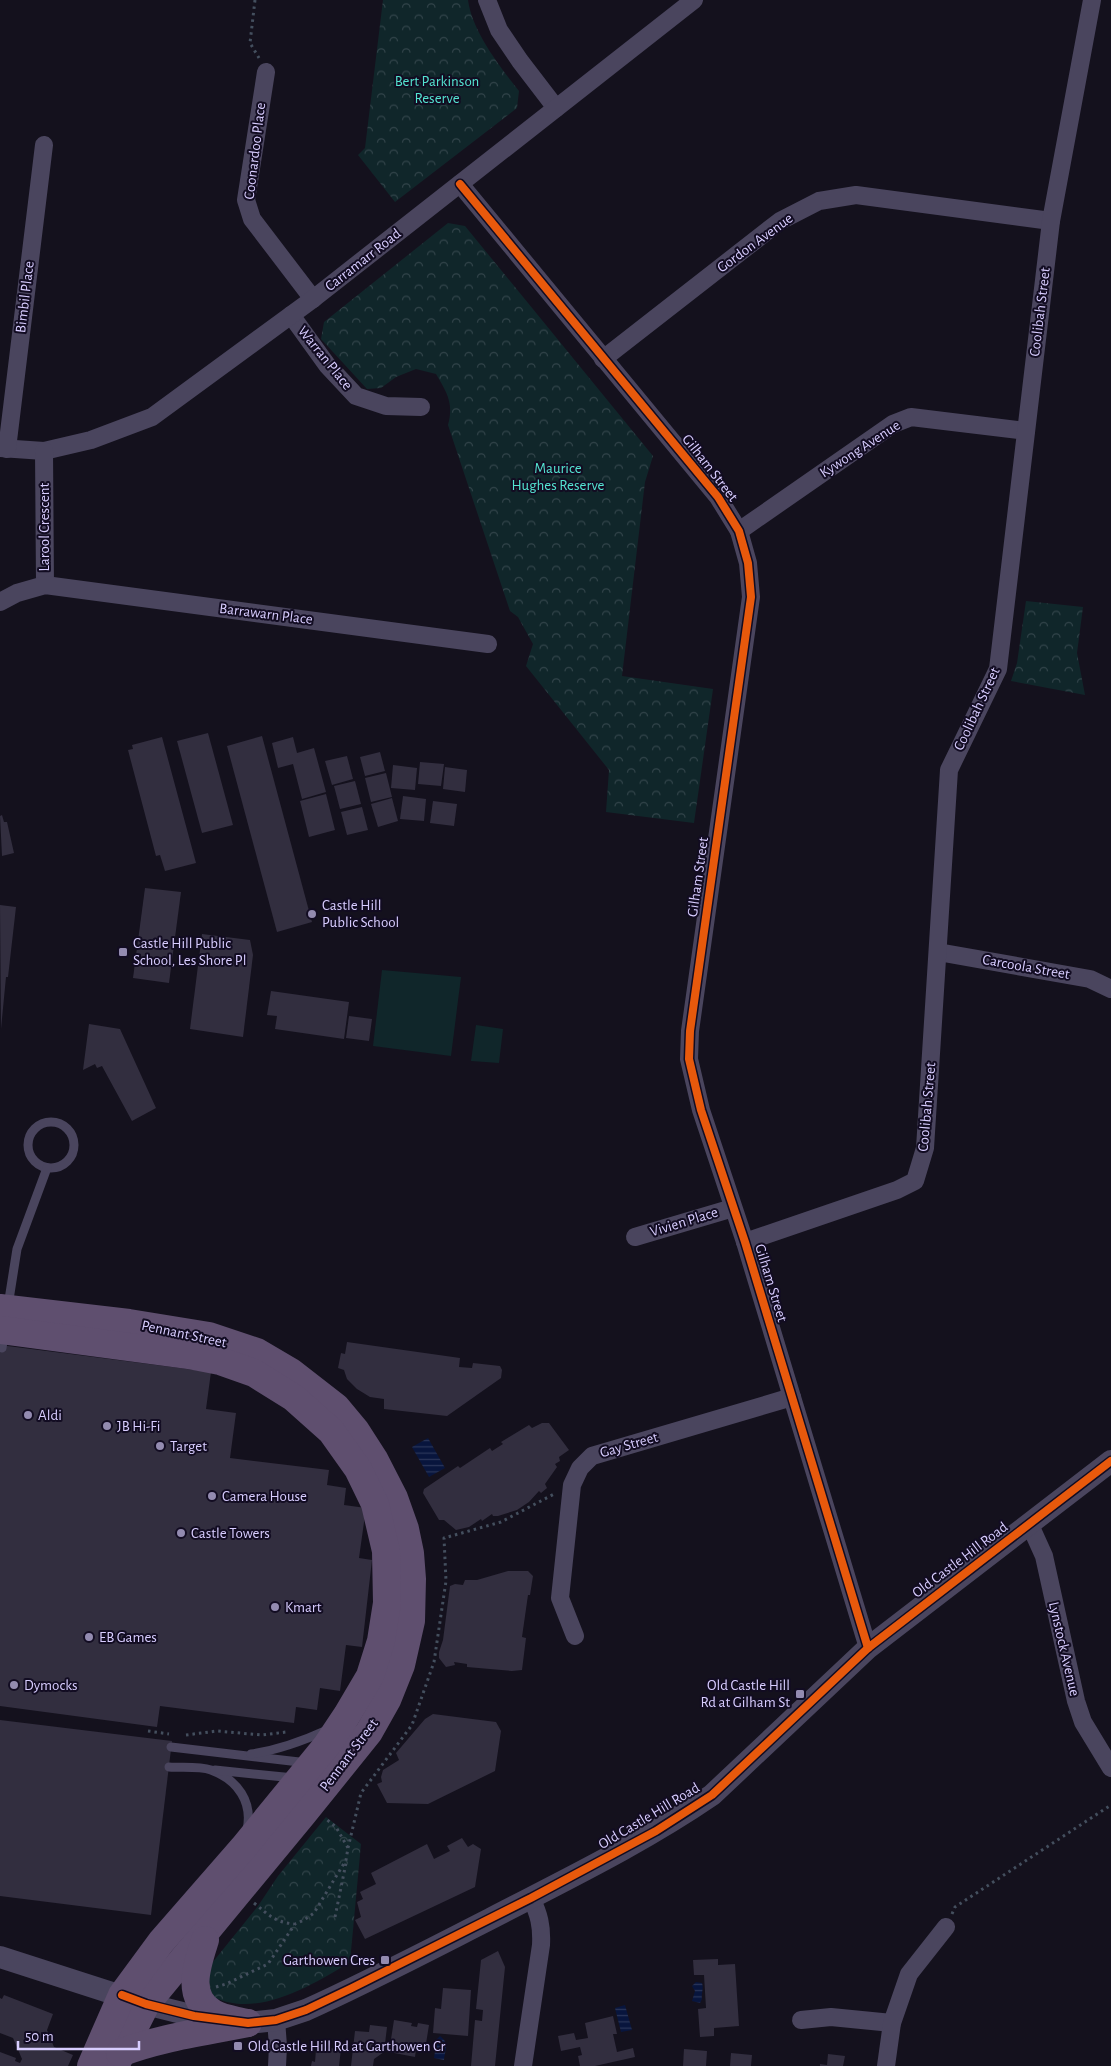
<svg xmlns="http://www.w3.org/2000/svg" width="1111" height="2066" font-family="'Alegreya Sans',sans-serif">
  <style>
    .forest { fill: url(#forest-crowns) }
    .garden { fill: #10262a }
    .water { fill: url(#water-rules) }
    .building { fill: #322e3f }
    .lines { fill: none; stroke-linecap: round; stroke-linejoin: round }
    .path { stroke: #444f5e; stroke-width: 3; stroke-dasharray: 2.5 4; stroke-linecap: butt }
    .service { stroke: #4a455e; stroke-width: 9 }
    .minor { stroke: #4a455e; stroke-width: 18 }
    .tertiary { stroke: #4a455e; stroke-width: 22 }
    .primary { stroke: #5f4f6f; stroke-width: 28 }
    .cycleway-casing { stroke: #120c22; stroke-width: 11 }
    .cycleway { stroke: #e8590c; stroke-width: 8 }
    .poi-dot { fill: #938bb0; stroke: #120c22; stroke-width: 2 }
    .labels { text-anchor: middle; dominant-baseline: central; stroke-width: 4; stroke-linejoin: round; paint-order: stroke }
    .park-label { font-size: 15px; fill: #54e4d1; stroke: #120c22 }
    .street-label { font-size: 15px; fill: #d8cdff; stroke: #120c22 }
    .poi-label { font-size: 15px; fill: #d8cdff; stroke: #120c22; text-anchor: start }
  </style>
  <defs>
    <pattern id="forest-crowns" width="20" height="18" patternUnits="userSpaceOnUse" patternTransform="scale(1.25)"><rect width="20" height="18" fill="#10262a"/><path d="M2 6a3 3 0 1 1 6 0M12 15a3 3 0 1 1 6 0" fill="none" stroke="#32444a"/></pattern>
    <pattern id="water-rules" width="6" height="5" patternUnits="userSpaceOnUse" patternTransform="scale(1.25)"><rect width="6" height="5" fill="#08153d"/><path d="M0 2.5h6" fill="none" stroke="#2b365a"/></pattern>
  </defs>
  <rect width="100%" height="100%" fill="#14111d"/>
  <g class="forest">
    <path d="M383 0H468C472 31 500 67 519 91L517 108 395 202 358 155 365 148Z"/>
    <path d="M448 223 465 226 653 456 645 482 622 676 713 689 694 823 606 812 609 770 526 666 533 644 518 617 510 611 448 425C454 403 447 393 436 374L416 369 396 377 381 388 367 389 321 339 324 322Z"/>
    <polygon points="1026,601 1083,607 1077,653 1085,695 1011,681 1017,663"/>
    <path d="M326 1817 361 1844 350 1962C313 1985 254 2021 210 1995L208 1968 258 1906 278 1876Z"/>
  </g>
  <g class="garden">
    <polygon points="382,970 461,977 451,1056 373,1046"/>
    <polygon points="476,1025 503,1029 499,1063 471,1061"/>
  </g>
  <g class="water">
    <polygon points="428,1438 445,1468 429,1477 412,1447"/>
    <path d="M696 1982 702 1983C704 1989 701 1993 702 1999L700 2003 692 2001 695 1991 692 1986Z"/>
    <polygon points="625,2005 632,2030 621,2032 615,2008"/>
    <path d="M440 2036C450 2044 445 2049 444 2060L434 2058 436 2045 434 2042Z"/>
  </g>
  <g class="building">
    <polygon points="208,733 233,825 202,833 177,741"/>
    <polygon points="262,736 312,922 277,932 227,746"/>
    <polygon points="162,737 196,863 165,871 160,855 156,856 128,750 133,749 132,745"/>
    <polygon points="293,737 297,753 314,748 326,792 302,799 293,764 278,768 272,743"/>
    <polygon points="380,752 385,771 365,776 360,757"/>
    <polygon points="347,756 353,779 332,785 325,761"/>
    <polygon points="420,762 444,764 441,786 418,784"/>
    <polygon points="393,765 417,768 415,790 391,788"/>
    <polygon points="445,767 467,770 465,792 443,789"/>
    <polygon points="386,773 392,797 371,802 365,778"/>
    <polygon points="355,781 361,804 340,809 334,786"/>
    <polygon points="326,794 335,830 309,837 300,801"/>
    <polygon points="403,796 426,799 424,821 400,819"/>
    <polygon points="392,798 398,821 378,827 371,804"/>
    <polygon points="433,801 457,804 454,826 430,823"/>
    <polygon points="362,807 368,830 347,835 341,812"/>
    <polygon points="2,815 4,822 7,822 14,853 2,856 0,816"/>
    <polygon points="145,888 181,892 169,983 133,978"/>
    <polygon points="0,905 16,907 8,977 6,977 1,1029"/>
    <polygon points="202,934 250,940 253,955 243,1037 190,1029"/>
    <polygon points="271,991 349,1002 344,1039 275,1029 277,1016 267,1015"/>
    <polygon points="349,1016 372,1019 369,1041 346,1038"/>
    <polygon points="89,1024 120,1029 156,1108 132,1121 102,1066 97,1068 95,1064 83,1070"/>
    <polygon points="347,1342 460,1358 459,1367 472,1368 473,1363 500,1366 502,1370 501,1378 447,1416 384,1409 384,1399 370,1397 357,1389 347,1379 344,1370 338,1368 341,1353 345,1354"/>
    <polygon points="0,1345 211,1372 206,1409 236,1413 230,1458 329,1470 327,1485 346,1488 344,1505 366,1508 359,1558 372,1560 362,1647 346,1645 340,1691 320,1688 317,1710 296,1707 294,1723 160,1706 157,1727 0,1706"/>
    <polygon points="542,1423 549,1423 569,1450 559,1457 560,1461 555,1464 557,1467 545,1484 547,1488 541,1493 539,1491 529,1502 517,1510 498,1516 493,1516 492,1514 482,1521 481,1519 469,1527 456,1530 444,1520 439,1520 423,1493 424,1489 458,1466 460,1468 490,1448 492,1451 503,1444 501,1442 529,1425 532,1428"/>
    <polygon points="508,1571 528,1571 533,1576 530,1595 528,1595 522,1637 526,1638 522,1670 512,1671 467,1667 467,1664 454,1662 455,1665 446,1667 439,1658 439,1652 443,1640 450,1586 455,1584 463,1585 465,1580 477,1580"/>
    <polygon points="433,1714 496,1722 501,1731 495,1771 428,1804 387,1803 377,1784 382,1782 381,1777 383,1770 399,1760 396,1753 425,1719"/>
    <polygon points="0,1720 172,1741 151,1915 0,1896"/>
    <polygon points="462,1838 468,1847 473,1844 481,1849 475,1887 365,1939 355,1920 361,1917 357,1902 363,1899 360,1892 376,1884 371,1873 427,1844 434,1859 450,1851 447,1846"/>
    <polygon points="498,1951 505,1967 495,2066 471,2066 475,2020 482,2021 483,2010 476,2009 481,1960"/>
    <polygon points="718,1959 718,1965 735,1964 739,2026 714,2028 714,2036 700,2037 698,2009 706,2008 704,1975 694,1975 693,1960"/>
    <polygon points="443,1988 471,1990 468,2036 433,2033 435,2008 441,2009"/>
    <polygon points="4,1995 53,2014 47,2030 54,2047 73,2055 68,2066 0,2066 0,2052 16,2058 15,2061 20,2063 22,2059 13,2038 0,2033 0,1998 2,1999"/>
    <polygon points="613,2016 617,2034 613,2034 617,2052 633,2048 635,2057 595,2066 580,2066 578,2056 582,2055 580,2047 561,2051 558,2036 574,2033 576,2040 588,2038 585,2023"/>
    <polygon points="394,2020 412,2023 411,2026 417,2027 418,2023 429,2025 425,2050 416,2049 415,2057 389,2052"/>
    <polygon points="370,2025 387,2027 384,2052 374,2059 373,2066 351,2066 355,2031 369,2032"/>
    <polygon points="329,2048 341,2049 339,2066 311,2066 312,2061 315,2062 316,2050 328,2051"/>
    <polygon points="684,2049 707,2051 706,2066 683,2066"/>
    <polygon points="731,2053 752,2055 751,2066 730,2066"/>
    <polygon points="828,2054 845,2056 843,2066 820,2066 820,2064 827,2065"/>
  </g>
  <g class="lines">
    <g class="path">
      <polyline points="255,0 250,43 259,58"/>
      <polyline points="148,1731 169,1734"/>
      <polyline points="186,1735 217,1731 262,1735 286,1732"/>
      <polyline points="348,1848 361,1793 412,1725 434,1662 446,1581 444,1538 501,1522 556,1493"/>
      <path d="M254 1903C269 1915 274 1922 294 1924"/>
      <polyline points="952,1914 955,1907 1111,1805"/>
      <polyline points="335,1917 346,1863"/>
      <polyline points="216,1987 226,1984 268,1964 295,1924 304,1920 314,1913 346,1860 348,1848 336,1827 326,1819"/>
    </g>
    <g class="service">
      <circle cx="51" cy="1145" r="23"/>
      <polyline points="8,1306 17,1249 47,1168"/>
      <polyline points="2,1348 4,1334"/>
      <polyline points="171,1747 308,1763"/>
      <path d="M251 1754C278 1750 303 1741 327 1730"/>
      <path d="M169 1767C182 1768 199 1766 211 1770 238 1780 253 1802 247 1830"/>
      <polyline points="215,1770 294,1778"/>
    </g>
    <g class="minor">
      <polyline points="487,0 499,30 520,61 556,108"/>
      <polyline points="266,72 246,200 252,219 313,299"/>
      <polyline points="460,184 718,497 739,531 748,563 751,597 690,1031 689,1059 701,1110 745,1242 868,1648"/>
      <polyline points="291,315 327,365 356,396 386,406 421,407"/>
      <polyline points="603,359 780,221 819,201 856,195 1051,221"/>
      <polyline points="0,448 44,451 91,440 152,417 313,299 694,0"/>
      <polyline points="7,449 44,145"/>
      <polyline points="44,451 45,585"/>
      <polyline points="739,531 893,424 911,417 1026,431"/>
      <polyline points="0,602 17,593 45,585 488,644"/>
      <polyline points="938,952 1090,979 1111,989"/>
      <polyline points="635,1237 733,1208"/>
      <polyline points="745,1242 897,1190 915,1181 925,1148 949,770 998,669 1051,221 1092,0"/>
      <polyline points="1030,1525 1044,1556 1076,1701 1083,1722 1111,1768"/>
      <polyline points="575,1636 560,1598 572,1485 580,1468 592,1456 792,1397"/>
      <polyline points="276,2020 278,2046 277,2066"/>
      <polyline points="801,2020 831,2017 892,2023"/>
      <path d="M523 2066 541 1945C542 1926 539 1914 531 1898"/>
      <polyline points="886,2066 892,2023 909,1974 946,1927"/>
    </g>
    <path class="tertiary" d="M0 1957 146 2004 194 2016 248 2023 276 2020 306 2010C368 1982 429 1950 490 1919 565 1880 642 1843 712 1795L868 1648 1111 1461"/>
    <g class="primary">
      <polyline points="0,1308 129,1323 209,1336 257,1352 291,1372 336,1407 356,1431 374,1459 394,1498 405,1529 410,1553 412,1579 411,1621 401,1665 387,1700 369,1732 303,1814 146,2004 115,2066"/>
      <polyline points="0,1330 189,1355 220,1361 254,1373 294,1398 331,1431 358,1469 375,1504 386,1551 387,1603 381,1641 370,1676 347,1715 327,1745 243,1848 161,1942 122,1995 91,2066"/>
      <path d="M205 1940C197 1965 185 1997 213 2013 222 2019 236 2020 247 2023"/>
      <path d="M120 2053C162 2037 205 2032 248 2023"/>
    </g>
    <g class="cycleway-casing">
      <g id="cycleway">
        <polyline points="460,184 718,497 739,531 748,563 751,597 690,1031 689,1059 701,1110 745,1242 868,1648"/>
        <polyline points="122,1995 146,2004 194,2016 248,2023 276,2020 306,2010 352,1988 531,1898 656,1831 712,1795 868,1648 1111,1461"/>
      </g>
    </g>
    <use href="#cycleway" class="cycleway"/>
  </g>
  <g class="poi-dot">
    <circle cx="312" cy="914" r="5"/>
    <rect x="118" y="947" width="10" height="10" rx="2.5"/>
    <circle cx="28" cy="1415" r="5"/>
    <circle cx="107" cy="1426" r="5"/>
    <circle cx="160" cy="1446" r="5"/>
    <circle cx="212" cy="1496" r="5"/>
    <circle cx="181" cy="1533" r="5"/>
    <circle cx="275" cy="1607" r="5"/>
    <circle cx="89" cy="1637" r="5"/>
    <circle cx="14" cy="1685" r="5"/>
    <rect x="795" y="1689" width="10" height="10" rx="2.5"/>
    <rect x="380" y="1955" width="10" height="10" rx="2.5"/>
    <rect x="233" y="2041" width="10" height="10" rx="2.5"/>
  </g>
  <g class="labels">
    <g class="park-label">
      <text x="437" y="81">Bert Parkinson<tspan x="437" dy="17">Reserve</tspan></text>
      <text x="558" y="468">Maurice<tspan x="558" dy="17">Hughes Reserve</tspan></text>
    </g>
    <g class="street-label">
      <text transform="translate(255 151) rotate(-83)">Coonardoo Place</text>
      <text transform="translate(755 243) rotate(-36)">Gordon Avenue</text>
      <text transform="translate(363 260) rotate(-38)">Carramarr Road</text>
      <text transform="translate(25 297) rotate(-83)">Bimbil Place</text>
      <text transform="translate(1040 312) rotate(-83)">Coolibah Street</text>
      <text transform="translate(325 358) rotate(51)">Warran Place</text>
      <text transform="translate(860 449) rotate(-33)">Kywong Avenue</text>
      <text transform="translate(710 468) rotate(52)">Gilham Street</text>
      <text transform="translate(44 527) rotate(-90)">Larool Crescent</text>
      <text transform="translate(266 614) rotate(7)">Barrawarn Place</text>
      <text transform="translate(977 709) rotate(-65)">Coolibah Street</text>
      <text transform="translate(698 877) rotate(-82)">Gilham Street</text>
      <text transform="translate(1026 967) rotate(10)">Carcoola Street</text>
      <text transform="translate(927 1107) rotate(-85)">Coolibah Street</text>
      <text transform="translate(684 1222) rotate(-17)">Vivien Place</text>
      <text transform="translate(771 1283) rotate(73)">Gilham Street</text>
      <text transform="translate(184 1334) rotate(12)">Pennant Street</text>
      <text transform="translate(629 1445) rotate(-16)">Gay Street</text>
      <text transform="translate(960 1560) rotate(-37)">Old Castle Hill Road</text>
      <text transform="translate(1064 1649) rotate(77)">Lynstock Avenue</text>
      <text transform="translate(349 1755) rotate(-53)">Pennant Street</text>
      <text transform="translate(649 1816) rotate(-31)">Old Castle Hill Road</text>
    </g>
    <g class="poi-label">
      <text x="322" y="905">Castle Hill<tspan x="322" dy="17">Public School</tspan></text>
      <text x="133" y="943">Castle Hill Public<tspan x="133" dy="17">School, Les Shore Pl</tspan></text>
      <text x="38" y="1415">Aldi</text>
      <text x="117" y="1426">JB Hi-Fi</text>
      <text x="170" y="1446">Target</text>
      <text x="222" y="1496">Camera House</text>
      <text x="191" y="1533">Castle Towers</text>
      <text x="285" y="1607">Kmart</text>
      <text x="99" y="1637">EB Games</text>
      <text x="24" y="1685">Dymocks</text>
      <text x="790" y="1685" text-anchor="end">Old Castle Hill<tspan x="790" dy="17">Rd at Gilham St</tspan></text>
      <text x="375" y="1960" text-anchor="end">Garthowen Cres</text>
      <text x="248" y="2046">Old Castle Hill Rd at Garthowen Cr</text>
    </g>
  </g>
  <path d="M18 2041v8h121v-8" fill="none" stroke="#d8cdff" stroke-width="2.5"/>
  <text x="25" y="2041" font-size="15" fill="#d8cdff" stroke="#120c22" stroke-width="4" paint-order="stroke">50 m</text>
</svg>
